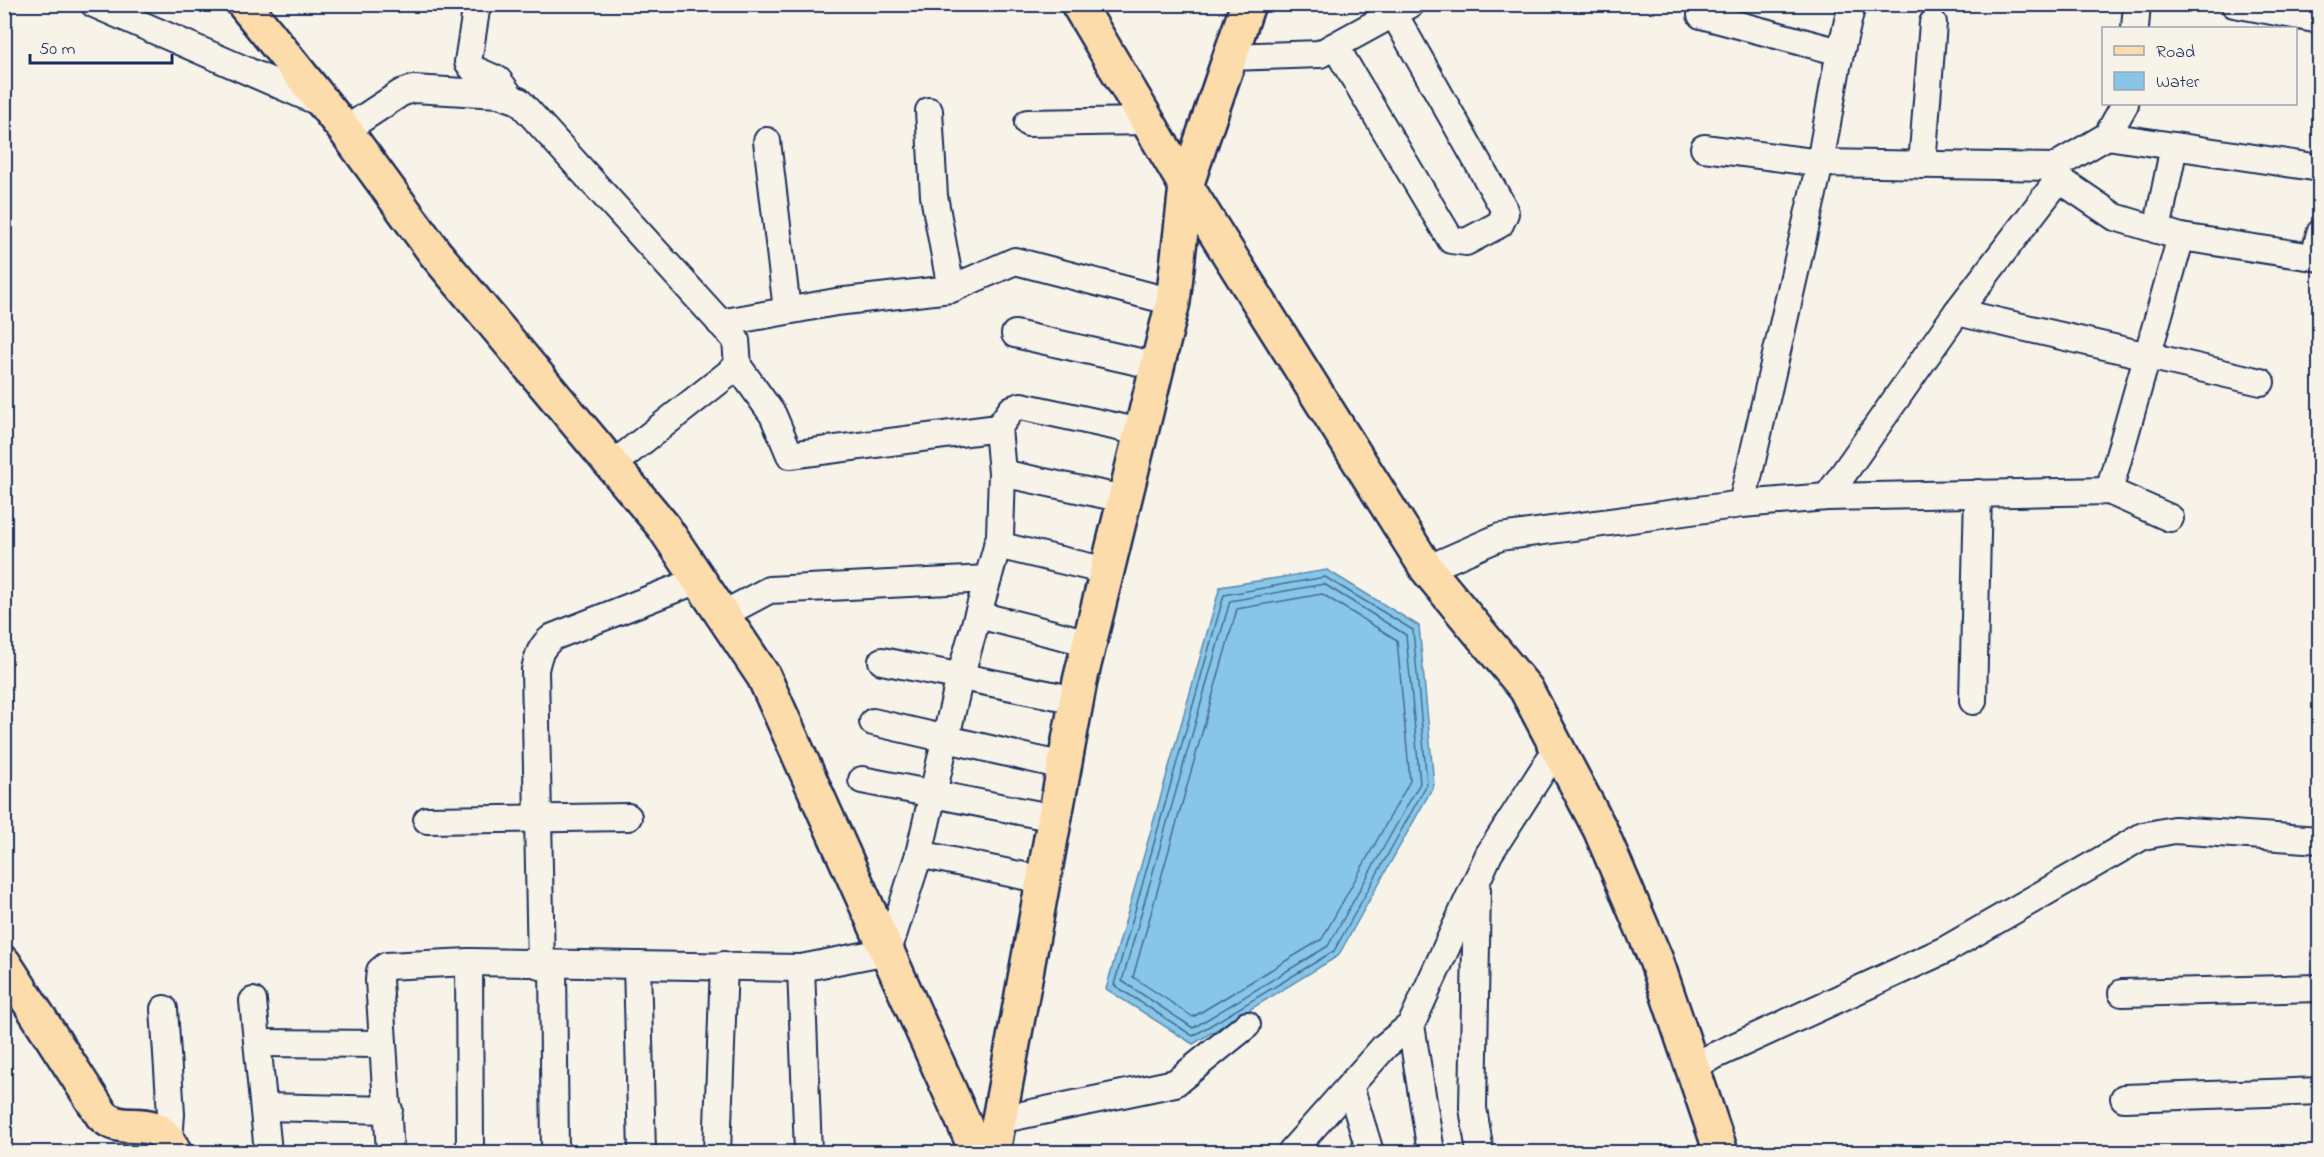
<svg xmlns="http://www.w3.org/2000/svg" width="2324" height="1157" font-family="'Indie Flower',sans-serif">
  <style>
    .water { fill: #87c6e7; stroke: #5c8ab0; stroke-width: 1.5 }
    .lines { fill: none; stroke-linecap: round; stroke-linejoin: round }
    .shore { stroke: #466b95; stroke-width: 1.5 }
    .minor-casing { stroke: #1b2f5e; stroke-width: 30 }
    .major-casing { stroke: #1b2f5e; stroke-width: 38 }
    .minor { stroke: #f7f3e8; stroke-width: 26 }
    .major { stroke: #fddcac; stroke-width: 33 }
  </style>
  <rect width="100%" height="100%" fill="#f7f3e8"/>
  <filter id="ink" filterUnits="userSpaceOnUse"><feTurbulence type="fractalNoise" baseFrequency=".0167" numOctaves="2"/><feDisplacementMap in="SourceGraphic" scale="12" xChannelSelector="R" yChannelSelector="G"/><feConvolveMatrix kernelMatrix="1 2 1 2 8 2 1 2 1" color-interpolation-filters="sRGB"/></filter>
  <g filter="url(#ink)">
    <polygon class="water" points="1327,570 1419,626 1434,785 1338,956 1193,1044 1106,989 1220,587"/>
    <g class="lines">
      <g class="shore">
        <polygon points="1325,577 1413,630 1427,784 1334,951 1193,1036 1114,985 1224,595"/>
        <polygon points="1324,584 1406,635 1420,783 1328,946 1193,1028 1122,981 1230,601"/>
        <polygon points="1322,594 1397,640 1410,781 1322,939 1193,1017 1133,977 1237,609"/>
      </g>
      <g class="minor-casing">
        <g id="minor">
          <polyline points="94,4 323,104"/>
          <polyline points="477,4 468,62 473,69 498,80 511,97"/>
          <polyline points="2234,4 2320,20"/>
          <polyline points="1701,15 1840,52"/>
          <polyline points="2135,28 2137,4"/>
          <polyline points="1335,46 1451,240 1466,242 1500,224 1505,213 1503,207 1394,14"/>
          <polyline points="1230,57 1320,54 1411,4"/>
          <polyline points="1028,123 1147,121"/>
          <polyline points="345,130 401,93 413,89 499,94 519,101 736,340 738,366"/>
          <polyline points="2107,136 2320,168"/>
          <polyline points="767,141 787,310"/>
          <polyline points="1704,148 1820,163 2054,167 2107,136 2125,104"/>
          <polyline points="1922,165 1933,23"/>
          <polyline points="2054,167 2059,179 2115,217 2181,237 2320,258"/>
          <polyline points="2157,230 2174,146"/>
          <polyline points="2314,257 2320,233"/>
          <polyline points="951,289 1015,261 1173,302"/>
          <polyline points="1957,312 2261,382"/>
          <polyline points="720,323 836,302 951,289 934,196 929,111"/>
          <polyline points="1015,334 1157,366"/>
          <polyline points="998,428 1012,409 1021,406 1141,432"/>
          <polyline points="1002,473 1124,499"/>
          <polyline points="2109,491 2181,237"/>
          <polyline points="1827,497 1957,312 2059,179"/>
          <polyline points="1742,504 1820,163 1837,67 1852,4"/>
          <polyline points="997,545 1107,571"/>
          <polyline points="1427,569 1500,537 1742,504 1827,497 2109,491 2170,518"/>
          <polyline points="722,615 769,590 988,579"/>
          <polyline points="978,615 1090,643"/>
          <polyline points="882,661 1077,700"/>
          <polyline points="1973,701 1978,493"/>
          <polyline points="873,722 1064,766"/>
          <polyline points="862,780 1055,818"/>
          <polyline points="427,820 628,817"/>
          <polyline points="919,854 1043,880"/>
          <polyline points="1477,890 1473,1108 1480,1152"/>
          <polyline points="469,962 470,1152"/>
          <polyline points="637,965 642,1152"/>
          <path d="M541 966 535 670C538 655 541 646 553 637L698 580"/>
          <polyline points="553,966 555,1152"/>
          <polyline points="801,968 808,1152"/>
          <polyline points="2122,993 2320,988"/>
          <polyline points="253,1001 268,1152"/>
          <polyline points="164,1009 171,1114 169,1140"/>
          <polyline points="1411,1025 1431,1152"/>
          <polyline points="258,1043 383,1044"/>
          <polyline points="1692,1066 1945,950 2143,836 2174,830 2320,840"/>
          <polyline points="1350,1086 1370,1152"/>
          <polyline points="2124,1098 2320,1091"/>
          <polyline points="265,1107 389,1110"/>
          <polyline points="999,1120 1175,1083 1247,1025"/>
          <polyline points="390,1152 379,980 380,971 386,966 469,962 801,968 888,951 919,854 959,681 1000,536 1002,473 998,428 790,455 773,415 738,366 612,465"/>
          <polyline points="717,1152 724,965"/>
          <polyline points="1291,1152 1385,1046 1411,1025 1489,854 1557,748"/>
        </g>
      </g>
      <g class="major-casing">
        <g id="major">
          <polyline points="244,4 345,130 435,253 663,526 764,677 977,1152"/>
          <polyline points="1078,4 1186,186 1427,569 1526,689 1600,829 1656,960 1721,1152"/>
          <path d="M4 963 102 1115C126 1139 155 1107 174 1152"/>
          <polyline points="993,1152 1080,681 1173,302 1186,186 1248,4"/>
        </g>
      </g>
      <use href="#minor" class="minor"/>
      <use href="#major" class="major"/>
    </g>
  </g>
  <rect width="2324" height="1157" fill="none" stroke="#f7f3e8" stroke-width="24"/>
  <rect x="12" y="12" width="2300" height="1133" fill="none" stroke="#1b2f5e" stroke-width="2" filter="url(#ink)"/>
  <rect x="2102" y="27" width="195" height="78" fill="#f7f3e8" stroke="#9fa5b1" stroke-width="1.5"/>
  <rect x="2114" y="46" width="30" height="9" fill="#fddcac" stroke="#9fa5b1" stroke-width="1.5"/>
  <text x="2156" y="57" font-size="18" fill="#1b2f5e">Road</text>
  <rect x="2114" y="72" width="30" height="18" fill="#87c6e7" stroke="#9fa5b1" stroke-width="1.5"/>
  <text x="2156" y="87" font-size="18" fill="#1b2f5e">Water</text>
  <path d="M30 54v9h142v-9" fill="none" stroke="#1b2f5e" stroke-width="3"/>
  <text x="39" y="54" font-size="18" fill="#1b2f5e" stroke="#f7f3e8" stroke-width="4.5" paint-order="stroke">50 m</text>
</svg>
